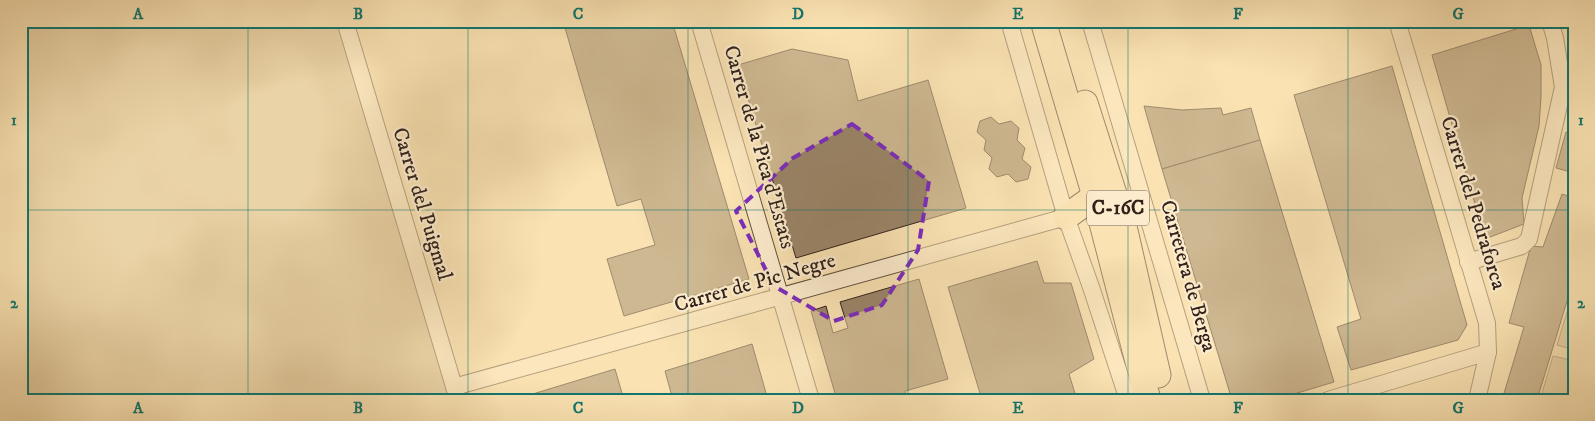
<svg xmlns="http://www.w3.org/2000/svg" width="1595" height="421" font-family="'IM FELL DW Pica',serif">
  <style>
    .green { fill: #d8c198; stroke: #847159 }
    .building { fill: #9a8569; stroke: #31211a }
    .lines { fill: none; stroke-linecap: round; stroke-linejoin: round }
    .street-casing { stroke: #635140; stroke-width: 18 }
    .primary-casing { stroke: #31211a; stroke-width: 27 }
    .street { stroke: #fceccd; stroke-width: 16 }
    .primary { stroke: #fae2b2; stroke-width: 25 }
    .marked { fill: none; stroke: #7b2cbf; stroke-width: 4; stroke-dasharray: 10 6; stroke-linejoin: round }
    .grid { fill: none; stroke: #0f766e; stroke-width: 1; stroke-opacity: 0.55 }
    .labels { text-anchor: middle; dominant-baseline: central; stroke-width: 4.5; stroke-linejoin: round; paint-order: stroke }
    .shield { fill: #fceccd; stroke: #6e5e50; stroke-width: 1 }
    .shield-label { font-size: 20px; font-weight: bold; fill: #31211a }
    .street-label { font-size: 21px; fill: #31211a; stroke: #fceccd }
    .neatline { fill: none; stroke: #0f766e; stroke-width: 2 }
    .grid-label { font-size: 16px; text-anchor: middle; font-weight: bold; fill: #0f766e }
  </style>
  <rect width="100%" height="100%" fill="#fae2b2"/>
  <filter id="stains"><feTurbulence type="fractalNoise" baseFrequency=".004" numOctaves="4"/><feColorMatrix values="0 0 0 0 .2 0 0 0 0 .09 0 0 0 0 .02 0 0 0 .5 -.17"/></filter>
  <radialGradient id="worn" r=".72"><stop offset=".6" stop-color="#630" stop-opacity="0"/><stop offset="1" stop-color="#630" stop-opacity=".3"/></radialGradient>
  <g class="green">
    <polygon points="21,21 339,21 452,400 21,400"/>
    <polygon points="1574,289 1574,350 1557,345"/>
    <polygon points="1553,356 1574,361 1574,384 1569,400 1540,400"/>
  </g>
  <g class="building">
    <polygon points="563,21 672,21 749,279 624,316 607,259 655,245 641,199 617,206"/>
    <polygon points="1529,25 1541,65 1541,96 1539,126 1522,198 1524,224 1485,239 1432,55"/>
    <polygon points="792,49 848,60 858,101 928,80 966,208 796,258 738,65"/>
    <polygon points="1392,66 1467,325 1458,340 1351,370 1337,327 1361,319 1294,95"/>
    <polygon points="1144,106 1182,110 1221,108 1223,115 1251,108 1260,140 1162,169"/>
    <polygon points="991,117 999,124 1011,121 1019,128 1017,140 1025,148 1022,159 1031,167 1028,179 1016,182 1008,174 997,177 989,169 992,158 984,150 986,140 977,132 980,121"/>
    <polygon points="1566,132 1574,134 1574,173 1556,168"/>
    <polygon points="1260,140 1334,382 1274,400 1232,400 1162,169"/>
    <polygon points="1562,194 1574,198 1574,278 1537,400 1502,400 1524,327 1509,323 1531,246 1543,247"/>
    <polygon points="1037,261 1044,283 1071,283 1094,359 1069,374 1077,400 982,400 948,287"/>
    <polygon points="919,279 948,379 905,391 907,400 837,400 811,311 826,306 833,333 848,328 840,302"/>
    <polygon points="752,344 768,400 673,400 665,371"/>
    <polygon points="615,369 624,400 513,400"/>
  </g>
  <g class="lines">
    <g class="street-casing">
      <g id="street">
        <polyline points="345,21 458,400"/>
        <polyline points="699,21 811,400"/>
        <polyline points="1009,21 1066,217 1091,287 1128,400"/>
        <polyline points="1090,21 1202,400"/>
        <polyline points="1397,21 1487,323 1488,352 1477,400"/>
        <polyline points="1468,262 1522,246 1529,239 1563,87 1555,38 1550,21"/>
        <polyline points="454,387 1066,217"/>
        <polyline points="1328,400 1488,352"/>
      </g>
    </g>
    <g class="primary-casing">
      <g id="primary">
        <polyline points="1043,21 1095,196 1148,400"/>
        <polyline points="1085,103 1123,222 1158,375"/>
        <polyline points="1066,217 1095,196 1101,184"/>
      </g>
    </g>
    <use href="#street" class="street"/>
    <use href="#primary" class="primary"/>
  </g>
  <path d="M0 0H1595V421H0ZM852 124 929 181 918 250 882 305 834 321 774 286 736 211 793 158Z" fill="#fae2b2" fill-opacity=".55" fill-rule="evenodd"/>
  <path class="marked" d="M852 124 929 181 918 250 882 305 834 321 774 286 736 211 793 158Z"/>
  <path class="grid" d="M248 21V400M468 21V400M688 21V400M908 21V400M1128 21V400M1348 21V400M21 210H1574"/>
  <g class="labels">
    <rect class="shield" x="1087" y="190.5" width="62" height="35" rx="4"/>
    <g class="shield-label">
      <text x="1118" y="208">C-16C</text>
    </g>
    <g class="street-label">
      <text transform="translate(759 147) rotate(74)">Carrer de la Pica d'Estats</text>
      <text transform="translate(1473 203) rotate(73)">Carrer del Pedraforca</text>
      <text transform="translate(422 204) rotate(73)">Carrer del Puigmal</text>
      <text transform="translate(1188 276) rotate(74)">Carretera de Berga</text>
      <text transform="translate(755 283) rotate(-16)">Carrer de Pic Negre</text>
    </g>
  </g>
  <rect width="1595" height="421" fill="none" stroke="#fae2b2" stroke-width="55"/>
  <rect x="28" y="28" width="1540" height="366" class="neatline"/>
  <g class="grid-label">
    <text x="138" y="19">A</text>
    <text x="358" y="19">B</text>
    <text x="578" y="19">C</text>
    <text x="798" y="19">D</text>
    <text x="1018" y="19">E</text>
    <text x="1238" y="19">F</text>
    <text x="1458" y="19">G</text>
    <text x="14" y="125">1</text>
    <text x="1581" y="125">1</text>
    <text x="14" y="308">2</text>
    <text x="1581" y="308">2</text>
    <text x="138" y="413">A</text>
    <text x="358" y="413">B</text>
    <text x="578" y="413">C</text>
    <text x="798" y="413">D</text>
    <text x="1018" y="413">E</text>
    <text x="1238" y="413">F</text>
    <text x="1458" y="413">G</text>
  </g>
  <rect width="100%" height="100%" filter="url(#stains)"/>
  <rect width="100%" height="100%" fill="url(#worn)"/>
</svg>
